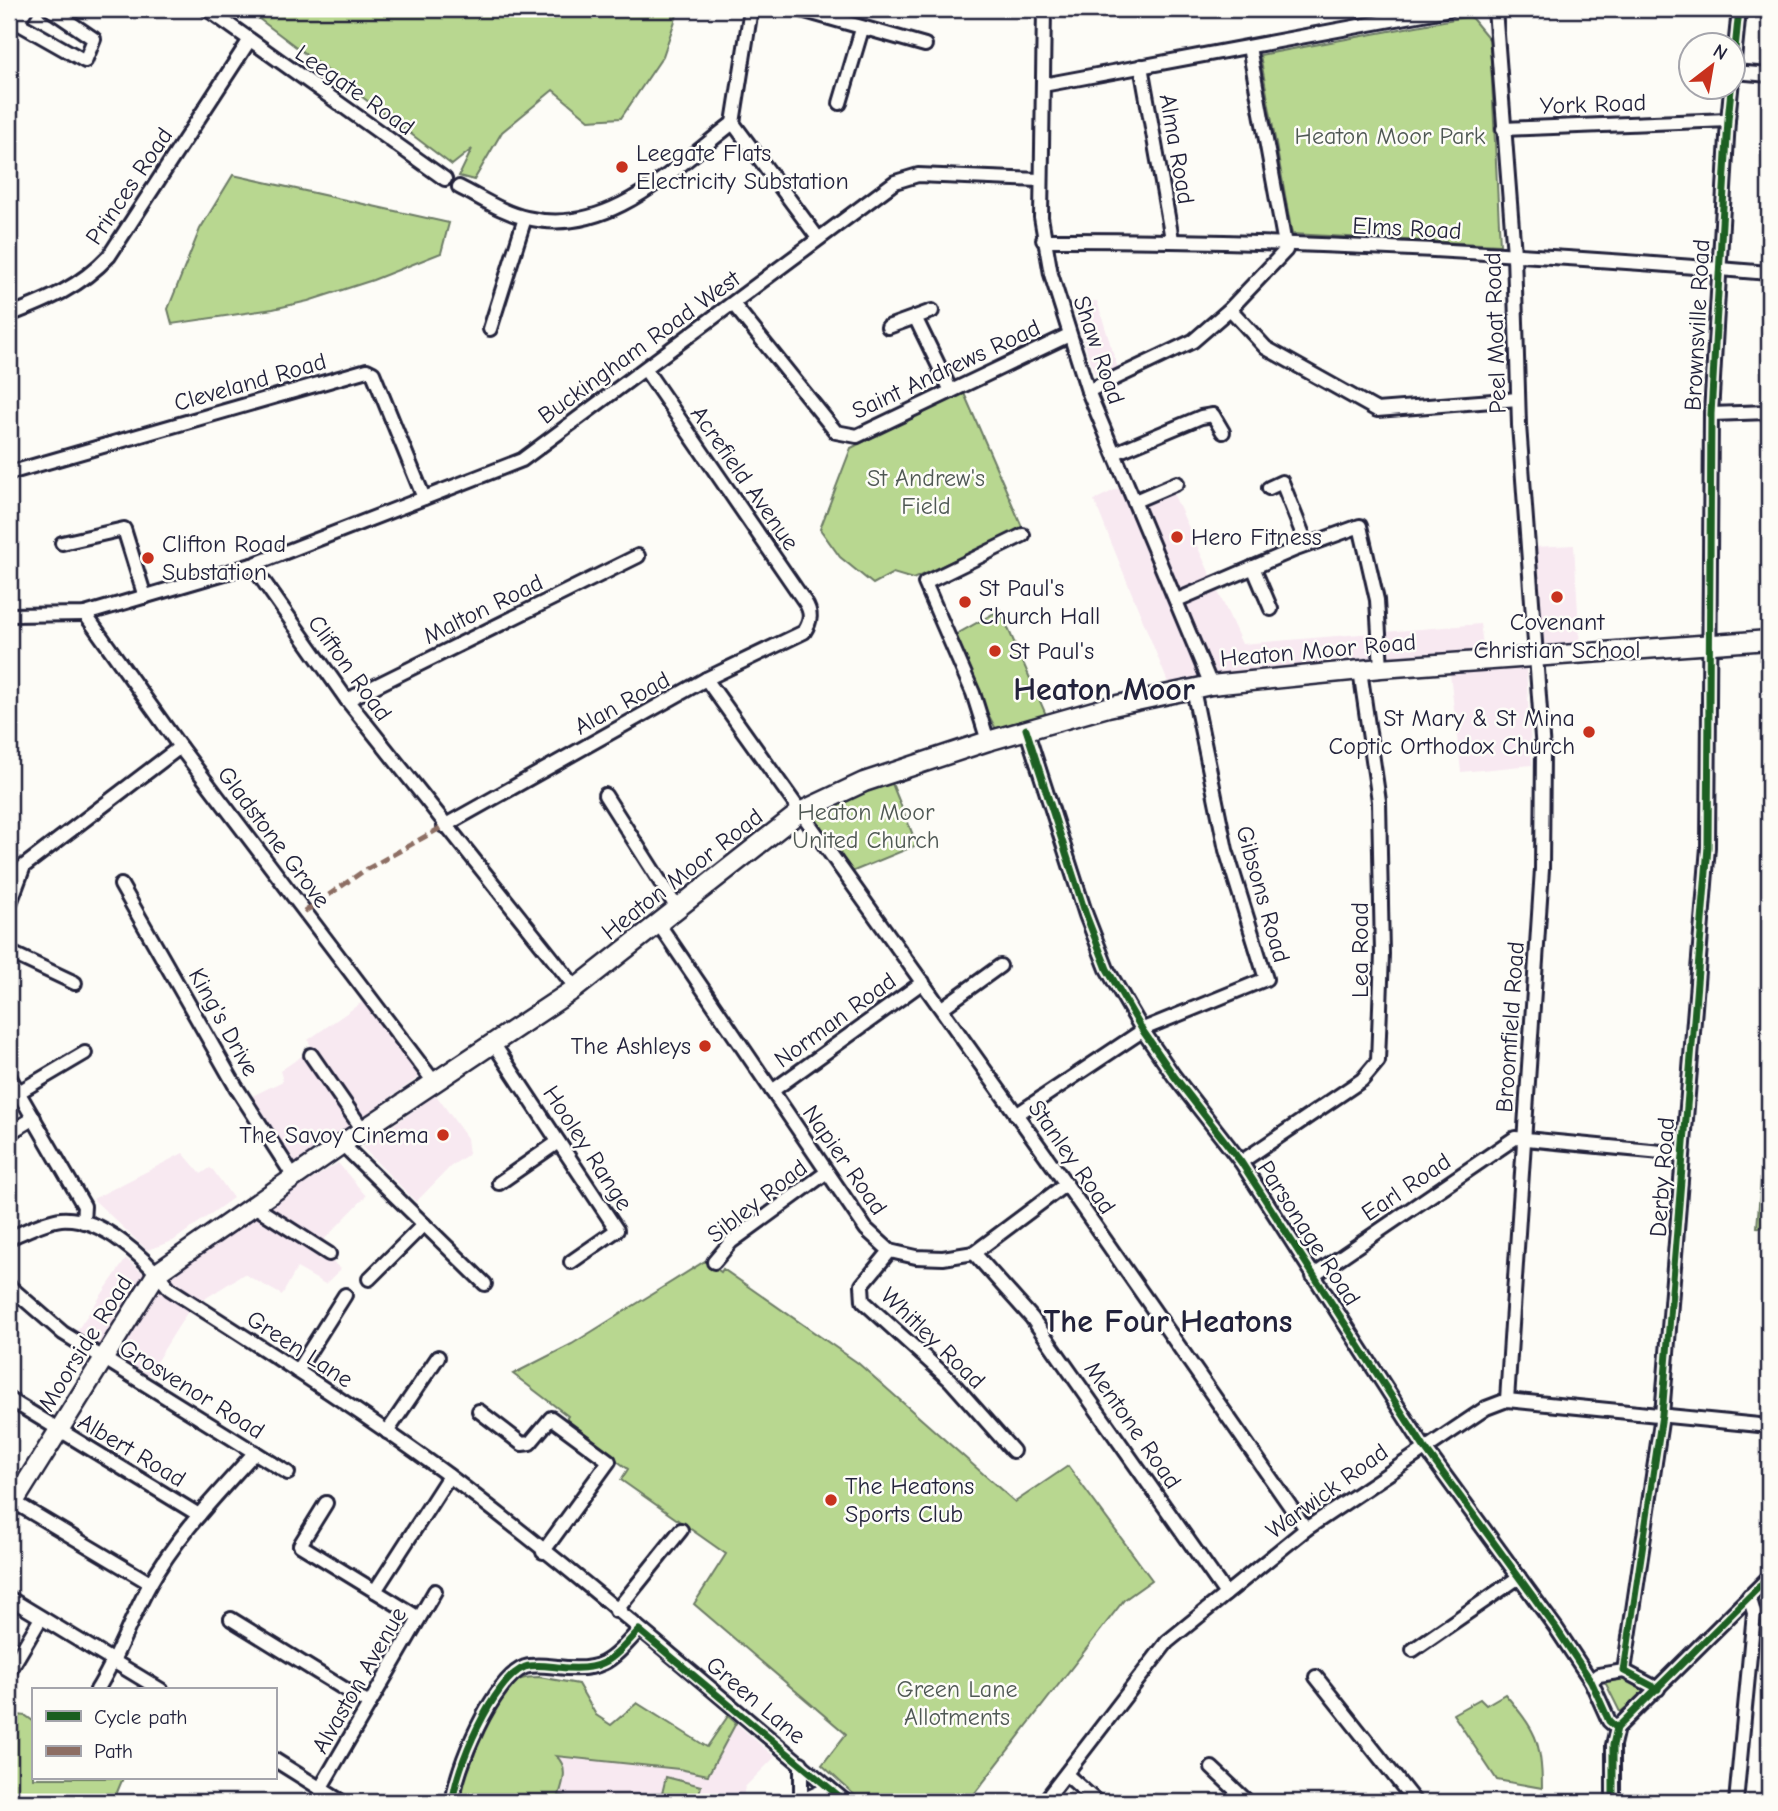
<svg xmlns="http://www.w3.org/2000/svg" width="1778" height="1811" font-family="'Comic Neue',sans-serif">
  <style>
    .built { fill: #f8e9f1 }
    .green { fill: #b8d790; stroke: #6d7c66; stroke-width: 2 }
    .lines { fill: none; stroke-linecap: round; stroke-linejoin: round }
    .minor-casing { stroke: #22223b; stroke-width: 18 }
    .secondary-casing { stroke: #22223b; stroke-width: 23 }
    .minor { stroke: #fdfcf7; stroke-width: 12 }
    .secondary { stroke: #fdfcf7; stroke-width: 18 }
    .quiet { stroke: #8d6e63; stroke-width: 5; stroke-dasharray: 10 5; stroke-linecap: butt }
    .cycleway-casing { stroke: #fdfcf7; stroke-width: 11 }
    .cycleway { stroke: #1b5e20; stroke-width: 7 }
    .poi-dot { fill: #c8321e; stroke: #fdfcf7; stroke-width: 2.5 }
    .labels { text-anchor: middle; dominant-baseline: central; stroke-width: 5; stroke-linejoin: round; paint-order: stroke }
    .street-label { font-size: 24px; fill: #22223b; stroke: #fdfcf7 }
    .park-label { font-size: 24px; fill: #4f5854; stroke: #fdfcf7 }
    .poi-label { font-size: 24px; fill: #22223b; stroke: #fdfcf7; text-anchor: start }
    .district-label { font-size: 32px; font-weight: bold; fill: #22223b; stroke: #fdfcf7 }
  </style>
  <rect width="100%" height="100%" fill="#fdfcf7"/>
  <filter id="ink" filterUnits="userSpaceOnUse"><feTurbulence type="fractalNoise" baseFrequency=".0143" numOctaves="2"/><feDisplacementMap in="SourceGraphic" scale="14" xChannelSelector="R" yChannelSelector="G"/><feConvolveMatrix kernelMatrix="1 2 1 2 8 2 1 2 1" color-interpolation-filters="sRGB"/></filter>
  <g filter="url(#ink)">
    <g class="built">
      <polygon points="1097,301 1118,369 1095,376 1071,302"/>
      <polygon points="1167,480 1242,644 1480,624 1484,651 1374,657 1228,674 1169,685 1094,500 1127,484 1132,496"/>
      <polygon points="1574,545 1580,646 1541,649 1534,547"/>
      <polygon points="1526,668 1532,765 1461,772 1450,673"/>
      <polygon points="365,1000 422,1075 289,1169 246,1099 283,1081 280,1071 312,1049 308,1040"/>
      <polygon points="436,1095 467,1138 469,1154 451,1166 416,1202 362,1147"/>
      <polygon points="183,1153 201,1174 210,1168 213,1170 233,1198 173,1241 147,1250 93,1199"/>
      <polygon points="338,1163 366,1196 316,1248 341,1269 325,1284 297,1268 282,1295 244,1274 203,1300 168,1279 254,1216"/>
      <polygon points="126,1259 146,1275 100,1347 76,1332"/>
      <polygon points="158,1289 190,1308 148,1375 114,1356"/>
      <polygon points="736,1723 775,1757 745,1787 742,1802 532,1802 544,1755 679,1769 708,1775"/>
    </g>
    <g class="green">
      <polygon points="246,9 679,9 663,56 621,118 589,120 553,90 502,132 474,180 459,176 472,149 452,165"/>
      <polygon points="1470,16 1490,40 1500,245 1292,234 1260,55"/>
      <polygon points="233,175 449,223 441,253 373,280 308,301 273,309 172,324 168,309 200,229"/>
      <polygon points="963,391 1023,529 913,579 893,573 873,584 840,557 820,529 851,448"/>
      <polygon points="1000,610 1047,717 996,729 948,639"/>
      <polygon points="891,781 917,845 849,873 807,812"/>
      <polygon points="1763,1157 1769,1158 1769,1228 1757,1227"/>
      <polygon points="705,1261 721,1272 723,1269 858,1363 1015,1502 1068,1466 1152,1580 1124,1600 968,1802 862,1802 822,1765 846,1734 694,1604 726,1554 621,1480 628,1469 564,1422 568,1416 513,1374 572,1344"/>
      <polygon points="1621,1676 1634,1680 1648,1691 1620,1712 1604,1680"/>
      <path d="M539 1677 578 1684 596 1715 611 1725 637 1703 707 1747 728 1716 736 1723 708 1775 679 1769 556 1756C568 1766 564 1781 559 1795L587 1802H456C461 1777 489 1703 508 1686 516 1678 528 1677 539 1677Z"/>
      <path d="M1505 1694C1535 1730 1542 1740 1542 1788L1497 1780 1453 1714 1480 1699 1486 1705Z"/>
      <polygon points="9,1714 26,1716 33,1721 33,1778 123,1778 113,1802 9,1802"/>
      <polygon points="666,1777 701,1786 697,1802 660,1802"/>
    </g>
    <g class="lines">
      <g class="minor-casing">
        <g id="minor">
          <polyline points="207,9 445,179"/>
          <polyline points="751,9 733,123 818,238"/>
          <polyline points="798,9 925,45"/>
          <polyline points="1044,9 1041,217 1051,274 1088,391 1211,685"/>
          <polyline points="1495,9 1514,254 1519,425 1543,751 1542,869 1507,1400"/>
          <polyline points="9,18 85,61 94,39 50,9"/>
          <polyline points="17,23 26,9"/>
          <polyline points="1141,66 1172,239"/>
          <polyline points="1735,72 1769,75"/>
          <polyline points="1043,85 1450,9"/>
          <polyline points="840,103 862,29"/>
          <polyline points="1503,129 1728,120"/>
          <path d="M459 187C481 198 503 213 527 218 609 238 674 168 733 123"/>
          <path d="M1043 240C1285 239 1528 253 1769 273"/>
          <polyline points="734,305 836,432 857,436 1069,335"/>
          <polyline points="1230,309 1266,348 1377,410 1518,399"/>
          <path d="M9 315C48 300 80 287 109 256L249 41"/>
          <polyline points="915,317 951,391"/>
          <polyline points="888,327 932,311"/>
          <polyline points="490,329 525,218"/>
          <polyline points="1088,391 1193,341 1230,309 1286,250 1249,47"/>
          <polyline points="1711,414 1769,412"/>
          <polyline points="1115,453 1201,417 1213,415 1223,432"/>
          <polyline points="9,473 367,370 373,373 424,498"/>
          <polyline points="1269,488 1282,482 1307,545"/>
          <polyline points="1135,501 1177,483"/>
          <polyline points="62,543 124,529 145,597"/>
          <polyline points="252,565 522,460 895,182 918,175 1040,180"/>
          <polyline points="1253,567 1271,609"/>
          <polyline points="1177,600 1296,549 1360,526 1377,600 1381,668"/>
          <polyline points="85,614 180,747 434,1082"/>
          <polyline points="9,615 85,614 252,565 347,700 576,988"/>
          <polyline points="706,679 1066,1184 1306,1529"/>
          <polyline points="347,700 638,556"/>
          <polyline points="1026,729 1086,915 1107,969 1143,1031 1174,1076 1241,1162 1424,1447 1556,1628 1591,1681 1609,1721 1617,1728"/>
          <polyline points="988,741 973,693 925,583 1023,535"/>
          <polyline points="605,795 677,908"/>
          <path d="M444 826 706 679 804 632C811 621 812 613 805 602L645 369"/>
          <polyline points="121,885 236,1087 294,1177"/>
          <polyline points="9,906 24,866 180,747"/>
          <polyline points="658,923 866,1229 890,1251 916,1257 943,1258 974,1253 1066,1184"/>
          <polyline points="9,952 75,983"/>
          <polyline points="942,1008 1000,966"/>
          <polyline points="493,1043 617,1230 571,1262"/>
          <polyline points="311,1055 363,1130"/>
          <polyline points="9,1076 84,1206 83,1222"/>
          <polyline points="772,1091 923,982"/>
          <polyline points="19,1092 85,1053"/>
          <polyline points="1016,1115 1148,1027 1266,979 1226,850 1193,689"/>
          <polyline points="9,1133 34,1118"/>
          <polyline points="342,1144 485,1284"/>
          <polyline points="1241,1162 1362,1080 1378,1061 1382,954 1379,801 1360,670"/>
          <polyline points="499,1183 558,1142"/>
          <polyline points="254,1206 329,1254"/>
          <path d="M9 1238C24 1232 44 1221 61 1219 102 1216 147 1260 170 1289 264 1349 358 1409 448 1475 585 1578 714 1693 846 1802"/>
          <polyline points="890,1251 862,1285 863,1301 950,1380 1013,1451"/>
          <polyline points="974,1253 1032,1318 1226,1594"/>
          <polyline points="714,1262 731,1242 827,1172"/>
          <polyline points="1313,1276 1515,1138 1682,1154"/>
          <polyline points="369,1279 424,1224"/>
          <polyline points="9,1286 63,1333 288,1473"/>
          <polyline points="297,1371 345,1295"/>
          <polyline points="9,1399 199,1515"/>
          <polyline points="479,1411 522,1444 530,1443 551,1418 609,1461 543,1552"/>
          <polyline points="387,1432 438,1357"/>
          <polyline points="9,1499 150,1583"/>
          <polyline points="326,1503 300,1545 419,1618"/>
          <polyline points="375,1591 449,1476"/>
          <polyline points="9,1598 161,1690"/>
          <polyline points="616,1611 681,1530"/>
          <polyline points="231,1619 369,1704"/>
          <polyline points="1413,1650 1519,1577"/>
          <polyline points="9,1672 41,1618"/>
          <polyline points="1316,1677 1415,1802"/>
          <polyline points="1591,1681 1599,1675 1624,1671"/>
          <polyline points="1658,1689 1624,1671 1662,1415 1708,847 1711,414 1728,120 1739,9"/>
          <path d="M97 1690C118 1656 131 1618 150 1584 177 1535 218 1494 255 1452"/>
          <polyline points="275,1760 342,1802"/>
          <polyline points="1212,1768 1248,1802"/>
          <polyline points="1067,1775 1097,1802"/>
          <polyline points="320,1789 435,1591"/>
          <polyline points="802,1800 829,1788"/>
          <path d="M453 1802C454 1771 494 1678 525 1667 535 1664 547 1666 557 1667 602 1673 611 1661 639 1630"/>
          <polyline points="801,1802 801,1763"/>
          <polyline points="1044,1802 1167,1642 1306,1529 1486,1408 1507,1400 1769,1426"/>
          <polyline points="1613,1802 1613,1745 1617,1728 1769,1577"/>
          <polyline points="1736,1802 1754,1613 1749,1596"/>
        </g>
      </g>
      <g class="secondary-casing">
        <polyline id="secondary" points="9,1510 157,1273 342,1144 576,988 800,812 864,782 988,741 1108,707 1211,685 1381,668 1769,640"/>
      </g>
      <use href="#minor" class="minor"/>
      <use href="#secondary" class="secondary"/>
      <polyline class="quiet" points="304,912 362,872 444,826"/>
      <g class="cycleway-casing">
        <g id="cycleway">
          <polyline points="1026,729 1086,915 1107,969 1143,1031 1174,1076 1241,1162 1424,1447 1556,1628 1591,1681 1609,1721 1617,1728"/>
          <polyline points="1658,1689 1624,1671 1662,1415 1708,847 1711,414 1728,120 1739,9"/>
          <path d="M453 1802C454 1771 494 1678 525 1667 535 1664 547 1666 557 1667 602 1673 611 1661 639 1630L846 1802"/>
          <polyline points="1613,1802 1613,1745 1617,1728 1769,1577"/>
        </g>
      </g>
      <use href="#cycleway" class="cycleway"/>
    </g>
  </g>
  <g class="poi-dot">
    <circle cx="622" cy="167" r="7"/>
    <circle cx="1177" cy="537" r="7"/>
    <circle cx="148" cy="558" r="7"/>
    <circle cx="1557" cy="597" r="7"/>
    <circle cx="965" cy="602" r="7"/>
    <circle cx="995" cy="651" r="7"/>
    <circle cx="1589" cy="732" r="7"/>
    <circle cx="705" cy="1046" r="7"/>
    <circle cx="443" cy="1135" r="7"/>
    <circle cx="831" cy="1500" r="7"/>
  </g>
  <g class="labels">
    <g class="street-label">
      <text transform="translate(355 90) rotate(35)">Leegate Road</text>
      <text transform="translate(1593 104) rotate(-2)">York Road</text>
      <text transform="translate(1177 149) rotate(80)">Alma Road</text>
      <text transform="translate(129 186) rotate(-56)">Princes Road</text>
      <text transform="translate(1407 228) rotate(3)">Elms Road</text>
      <text transform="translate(1697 325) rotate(-87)">Brownsville Road</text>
      <text transform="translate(1495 333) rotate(-92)">Peel Moat Road</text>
      <text transform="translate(639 347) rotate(-36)">Buckingham Road West</text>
      <text transform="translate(1099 350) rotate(71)">Shaw Road</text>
      <text transform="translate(946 369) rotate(-25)">Saint Andrews Road</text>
      <text transform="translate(250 382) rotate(-16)">Cleveland Road</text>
      <text transform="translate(745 478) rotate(55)">Acrefield Avenue</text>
      <text transform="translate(483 609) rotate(-26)">Malton Road</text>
      <text transform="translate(1318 650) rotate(-5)">Heaton Moor Road</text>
      <text transform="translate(350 668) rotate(54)">Clifton Road</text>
      <text transform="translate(622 703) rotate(-29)">Alan Road</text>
      <text transform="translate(274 837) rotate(53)">Gladstone Grove</text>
      <text transform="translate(682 874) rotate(-38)">Heaton Moor Road</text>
      <text transform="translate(1263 894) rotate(74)">Gibsons Road</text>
      <text transform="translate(1360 950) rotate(-90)">Lea Road</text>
      <text transform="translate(835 1020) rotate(-36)">Norman Road</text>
      <text transform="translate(224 1022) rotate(61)">King's Drive</text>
      <text transform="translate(1510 1027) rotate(-86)">Broomfield Road</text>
      <text transform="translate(588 1148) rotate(57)">Hooley Range</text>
      <text transform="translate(1072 1157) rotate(55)">Stanley Road</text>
      <text transform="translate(845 1160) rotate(55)">Napier Road</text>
      <text transform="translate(1662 1177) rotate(-86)">Derby Road</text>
      <text transform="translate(1406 1187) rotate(-34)">Earl Road</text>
      <text transform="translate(757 1201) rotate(-38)">Sibley Road</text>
      <text transform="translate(1309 1233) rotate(57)">Parsonage Road</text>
      <text transform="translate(933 1338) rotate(44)">Whitley Road</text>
      <text transform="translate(85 1343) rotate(-58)">Moorside Road</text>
      <text transform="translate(300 1349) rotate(33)">Green Lane</text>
      <text transform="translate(192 1389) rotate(32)">Grosvenor Road</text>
      <text transform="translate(1133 1425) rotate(55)">Mentone Road</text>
      <text transform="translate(132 1450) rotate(31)">Albert Road</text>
      <text transform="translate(1327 1491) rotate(-36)">Warwick Road</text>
      <text transform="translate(359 1680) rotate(-60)">Alvaston Avenue</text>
      <text transform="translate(756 1700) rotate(40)">Green Lane</text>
    </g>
    <g class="park-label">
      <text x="1390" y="136">Heaton Moor Park</text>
      <text x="926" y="478">St Andrew's<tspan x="926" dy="28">Field</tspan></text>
      <text x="866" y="812">Heaton Moor<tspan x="866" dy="28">United Church</tspan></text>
      <text x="957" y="1689">Green Lane<tspan x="957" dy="28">Allotments</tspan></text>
    </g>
    <g class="poi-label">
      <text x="636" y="153">Leegate Flats<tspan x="636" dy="28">Electricity Substation</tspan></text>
      <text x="1191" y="537">Hero Fitness</text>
      <text x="162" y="544">Clifton Road<tspan x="162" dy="28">Substation</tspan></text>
      <text x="979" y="588">St Paul's<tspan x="979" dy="28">Church Hall</tspan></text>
      <text x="1557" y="622" text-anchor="middle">Covenant<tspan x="1557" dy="28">Christian School</tspan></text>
      <text x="1009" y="651">St Paul's</text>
      <text x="1575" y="718" text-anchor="end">St Mary &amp; St Mina<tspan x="1575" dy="28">Coptic Orthodox Church</tspan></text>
      <text x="691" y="1046" text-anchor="end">The Ashleys</text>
      <text x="429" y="1135" text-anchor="end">The Savoy Cinema</text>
      <text x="845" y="1486">The Heatons<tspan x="845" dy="28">Sports Club</tspan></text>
    </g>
    <g class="district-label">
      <text x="1104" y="689">Heaton Moor</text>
      <text x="1168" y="1321">The Four Heatons</text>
    </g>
  </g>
  <rect width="1778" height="1811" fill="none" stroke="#fdfcf7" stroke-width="35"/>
  <rect x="18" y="18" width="1743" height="1776" fill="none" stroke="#22223b" stroke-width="2.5" filter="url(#ink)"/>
  <rect x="32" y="1688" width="245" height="91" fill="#fdfcf7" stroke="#a5a5ac" stroke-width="2"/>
  <rect x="46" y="1711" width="35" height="10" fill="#1b5e20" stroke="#a5a5ac" stroke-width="2"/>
  <text x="94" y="1724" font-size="21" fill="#22223b">Cycle path</text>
  <rect x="46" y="1746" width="35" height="10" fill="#8d6e63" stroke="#a5a5ac" stroke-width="2"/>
  <text x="94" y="1758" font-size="21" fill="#22223b">Path</text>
  <g transform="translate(1712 66) rotate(31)"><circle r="33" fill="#fdfcf7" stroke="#a5a5ac" stroke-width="2"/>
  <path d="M0-5L12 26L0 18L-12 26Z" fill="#c8321e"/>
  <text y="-10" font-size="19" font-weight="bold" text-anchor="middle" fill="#22223b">N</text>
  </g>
</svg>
